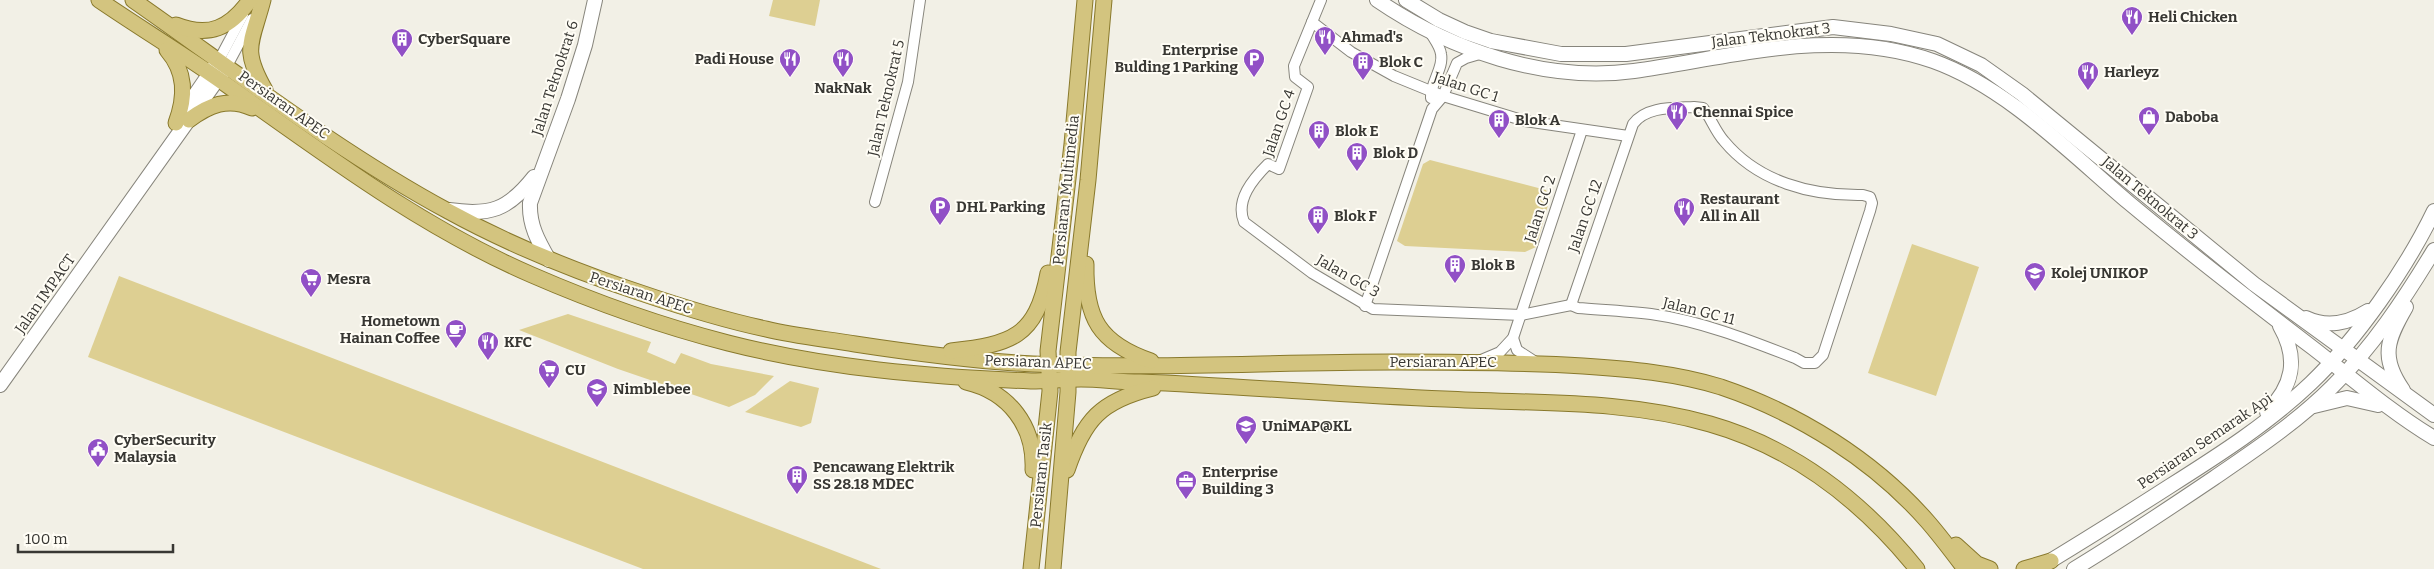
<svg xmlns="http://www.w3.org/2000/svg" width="2434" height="569" font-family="Bitter,serif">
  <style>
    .green { fill: #ddcf92 }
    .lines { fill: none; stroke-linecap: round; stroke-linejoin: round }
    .street-casing { stroke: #87857c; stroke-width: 12 }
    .secondary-casing { stroke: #87857c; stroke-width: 16 }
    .primary-casing { stroke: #89792c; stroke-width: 17 }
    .street { stroke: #fff; stroke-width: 10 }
    .secondary { stroke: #fff; stroke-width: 14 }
    .primary { stroke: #d3c47f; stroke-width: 15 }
    .labels { text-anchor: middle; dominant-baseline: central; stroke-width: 4; stroke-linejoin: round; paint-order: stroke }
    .poi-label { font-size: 15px; font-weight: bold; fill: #383733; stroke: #fffdf5; text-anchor: start }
    .street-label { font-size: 15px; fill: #383733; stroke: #fffdf5 }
  </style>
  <rect width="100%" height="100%" fill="#f2f0e6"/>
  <g class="green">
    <polygon points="773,0 820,0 815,26 769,16"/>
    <polygon points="1430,160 1546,190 1550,198 1536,247 1525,252 1405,246 1397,241 1423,164"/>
    <polygon points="1912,244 1979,267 1936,396 1868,373"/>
    <polygon points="119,276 881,569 643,569 88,357"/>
    <polygon points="568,314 651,342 647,352 675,364 681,353 711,364 774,376 755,395 729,407 618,369 519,330"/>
    <polygon points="790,381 819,388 811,423 801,427 745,412"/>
  </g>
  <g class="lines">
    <g class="street-casing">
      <g id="street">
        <path d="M1321 0 1294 66 1295 77 1308 87 1279 169 1268 164C1253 179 1235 200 1244 222L1312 273 1373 309 1521 315 1571 305"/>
        <polyline points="1312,22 1351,52 1394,76 1443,96 1525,121 1628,136"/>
        <path d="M1430 32C1434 39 1440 46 1441 54 1444 68 1430 83 1431 98"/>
        <polyline points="219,60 243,15"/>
        <polyline points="227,66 252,19"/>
        <path d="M1694 107 1703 108C1711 118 1715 131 1724 141 1758 182 1811 196 1863 195L1870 197 1872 203 1870 211 1823 355 1815 363H1804L1795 358C1749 340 1701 321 1651 314 1627 311 1603 310 1578 308L1571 305 1633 124C1646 106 1674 108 1694 107Z"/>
        <polyline points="875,202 908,82 920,0"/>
        <polyline points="1365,306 1432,109 1443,96 1457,63 1466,58 1483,53"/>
        <polyline points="1513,338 1517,350 1537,363"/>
        <polyline points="1481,360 1500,352 1513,338 1582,130"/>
      </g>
    </g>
    <g class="secondary-casing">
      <g id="secondary">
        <path d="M1377 0C1450 50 1545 83 1634 71 1733 57 1834 26 1933 61 2006 87 2069 152 2128 202 2188 252 2250 300 2313 348 2353 379 2391 412 2434 438"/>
        <polyline points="1406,0 1439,20 1465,32 1491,41 1561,54 1626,54 1833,27 1891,34 1937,44 1981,65 2022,94 2254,284 2434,415"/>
        <polyline points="182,114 215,66"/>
        <path d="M449 210C490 216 508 210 534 177"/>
        <path d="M549 260C538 241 529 225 530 203L568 99 585 45 595 0"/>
        <path d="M2306 318C2327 328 2349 323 2368 311"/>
        <polyline points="0,385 224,70"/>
        <path d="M2403 390C2380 357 2387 340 2406 307"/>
        <polyline points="2314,406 2347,398 2378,405"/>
        <path d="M2267 412C2293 386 2299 359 2280 326"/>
        <path d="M2042 566C2085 540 2128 513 2170 486 2219 455 2269 423 2311 383 2357 339 2406 269 2434 211"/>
        <path d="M2074 569C2122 540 2168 509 2214 478 2255 450 2297 422 2332 387 2372 348 2405 298 2434 250"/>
      </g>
    </g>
    <g class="primary-casing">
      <g id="primary">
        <path d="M99 0C143 30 188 57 231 88 327 156 423 228 532 275 594 302 662 326 728 343 826 368 930 377 1031 381 1048 381 1064 379 1081 379 1100 379 1120 382 1140 382 1242 386 1343 395 1445 399 1535 404 1623 399 1710 424 1794 448 1863 502 1917 569"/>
        <path d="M133 0C236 72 337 151 448 211 510 245 574 271 641 293 682 307 724 320 766 329 795 336 825 339 855 344 914 353 973 361 1033 364 1153 369 1273 362 1393 362 1456 362 1520 362 1583 366 1629 369 1676 373 1721 387 1798 413 1874 460 1928 522 1941 537 1953 553 1965 569"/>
        <path d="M263 0C252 43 241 48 265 90"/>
        <path d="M176 25C209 38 230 28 250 0"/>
        <path d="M167 50C186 72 186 96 176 123"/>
        <path d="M189 120C209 105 228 97 252 108"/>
        <path d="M1086 264C1085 318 1099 343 1151 361"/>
        <path d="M951 351C1011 344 1036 338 1048 273"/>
        <path d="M966 382C1009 392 1035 426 1033 470"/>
        <path d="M1067 470C1084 420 1100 401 1153 388"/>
        <polyline points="1956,545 1977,564 1990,569"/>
        <polyline points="1031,569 1050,391 1048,351 1072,144 1085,0"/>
        <polyline points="1053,569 1068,392 1068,352 1088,180 1104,0"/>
        <polyline points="2024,569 2051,561"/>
      </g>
    </g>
    <use href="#street" class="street"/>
    <use href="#secondary" class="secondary"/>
    <use href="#primary" class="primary"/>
  </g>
  <defs>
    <g id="restaurant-pin" transform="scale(1.125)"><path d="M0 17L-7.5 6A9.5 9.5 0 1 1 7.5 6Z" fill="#9150c6" stroke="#fffdf5"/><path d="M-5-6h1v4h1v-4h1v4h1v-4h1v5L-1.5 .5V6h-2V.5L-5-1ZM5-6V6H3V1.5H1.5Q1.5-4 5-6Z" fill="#fff"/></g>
    <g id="building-pin" transform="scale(1.125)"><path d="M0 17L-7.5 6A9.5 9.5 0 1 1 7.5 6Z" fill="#9150c6" stroke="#fffdf5"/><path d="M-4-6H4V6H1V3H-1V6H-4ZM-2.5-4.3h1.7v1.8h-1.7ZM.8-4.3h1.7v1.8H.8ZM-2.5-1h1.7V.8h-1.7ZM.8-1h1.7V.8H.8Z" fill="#fff"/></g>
    <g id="parking-pin" transform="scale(1.125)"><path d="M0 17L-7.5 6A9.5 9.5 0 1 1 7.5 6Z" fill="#9150c6" stroke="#fffdf5"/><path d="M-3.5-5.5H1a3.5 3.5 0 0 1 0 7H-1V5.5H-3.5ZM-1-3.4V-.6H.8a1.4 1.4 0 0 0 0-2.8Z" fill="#fff"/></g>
    <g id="shop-pin" transform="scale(1.125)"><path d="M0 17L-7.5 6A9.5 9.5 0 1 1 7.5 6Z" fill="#9150c6" stroke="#fffdf5"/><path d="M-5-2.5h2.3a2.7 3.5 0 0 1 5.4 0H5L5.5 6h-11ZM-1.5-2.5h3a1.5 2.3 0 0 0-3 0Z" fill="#fff"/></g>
    <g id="university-pin" transform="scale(1.125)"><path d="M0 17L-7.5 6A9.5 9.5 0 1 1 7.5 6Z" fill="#9150c6" stroke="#fffdf5"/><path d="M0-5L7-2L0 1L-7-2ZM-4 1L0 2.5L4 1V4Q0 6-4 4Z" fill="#fff"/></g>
    <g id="supermarket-pin" transform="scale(1.125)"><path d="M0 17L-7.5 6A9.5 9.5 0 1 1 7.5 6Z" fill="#9150c6" stroke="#fffdf5"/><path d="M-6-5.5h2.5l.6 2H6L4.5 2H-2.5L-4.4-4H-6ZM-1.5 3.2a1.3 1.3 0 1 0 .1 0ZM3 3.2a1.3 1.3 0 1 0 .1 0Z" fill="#fff"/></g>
    <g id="cafe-pin" transform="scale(1.125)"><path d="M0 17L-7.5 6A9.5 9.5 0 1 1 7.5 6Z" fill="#9150c6" stroke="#fffdf5"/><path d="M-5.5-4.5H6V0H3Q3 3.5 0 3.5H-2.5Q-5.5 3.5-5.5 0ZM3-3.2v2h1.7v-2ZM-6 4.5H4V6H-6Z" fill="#fff"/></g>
    <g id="school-pin" transform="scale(1.125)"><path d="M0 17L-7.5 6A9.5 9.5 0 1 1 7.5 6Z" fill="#9150c6" stroke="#fffdf5"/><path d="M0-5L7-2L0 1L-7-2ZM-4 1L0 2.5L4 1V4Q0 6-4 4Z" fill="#fff"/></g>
    <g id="civic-pin" transform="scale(1.125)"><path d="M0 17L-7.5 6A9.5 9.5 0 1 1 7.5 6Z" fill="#9150c6" stroke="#fffdf5"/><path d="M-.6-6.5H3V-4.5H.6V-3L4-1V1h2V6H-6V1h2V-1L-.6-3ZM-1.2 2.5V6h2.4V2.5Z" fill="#fff"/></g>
    <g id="office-pin" transform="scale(1.125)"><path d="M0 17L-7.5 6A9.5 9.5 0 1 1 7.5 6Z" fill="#9150c6" stroke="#fffdf5"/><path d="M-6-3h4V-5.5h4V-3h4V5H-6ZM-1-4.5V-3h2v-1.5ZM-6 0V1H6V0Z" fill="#fff"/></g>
  </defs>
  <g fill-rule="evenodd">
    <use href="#restaurant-pin" x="2132" y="17"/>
    <use href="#restaurant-pin" x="1325" y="37"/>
    <use href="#building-pin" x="402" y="39"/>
    <use href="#restaurant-pin" x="790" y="59"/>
    <use href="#restaurant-pin" x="843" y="59"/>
    <use href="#parking-pin" x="1254" y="59"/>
    <use href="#building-pin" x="1363" y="62"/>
    <use href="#restaurant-pin" x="2088" y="72"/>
    <use href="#restaurant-pin" x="1677" y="112"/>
    <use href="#shop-pin" x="2149" y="117"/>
    <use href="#building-pin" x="1499" y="120"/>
    <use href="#building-pin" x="1319" y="131"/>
    <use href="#building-pin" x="1357" y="153"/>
    <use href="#parking-pin" x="940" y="207"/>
    <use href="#restaurant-pin" x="1684" y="208"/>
    <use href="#building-pin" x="1318" y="216"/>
    <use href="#building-pin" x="1455" y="265"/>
    <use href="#university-pin" x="2035" y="273"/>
    <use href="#supermarket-pin" x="311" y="279"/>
    <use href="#cafe-pin" x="456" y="330"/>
    <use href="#restaurant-pin" x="488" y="342"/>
    <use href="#supermarket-pin" x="549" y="370"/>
    <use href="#school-pin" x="597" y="389"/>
    <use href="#university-pin" x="1246" y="426"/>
    <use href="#civic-pin" x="98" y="449"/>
    <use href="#building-pin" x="797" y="476"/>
    <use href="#office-pin" x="1186" y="481"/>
  </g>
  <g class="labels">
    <g class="poi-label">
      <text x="2148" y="17">Heli Chicken</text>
      <text x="1341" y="37">Ahmad's</text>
      <text x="418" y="39">CyberSquare</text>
      <text x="1238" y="50" text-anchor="end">Enterprise<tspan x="1238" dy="17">Bulding 1 Parking</tspan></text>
      <text x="774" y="59" text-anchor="end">Padi House</text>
      <text x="1379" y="62">Blok C</text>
      <text x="2104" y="72">Harleyz</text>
      <text x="843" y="88" text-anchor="middle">NakNak</text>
      <text x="1693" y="112">Chennai Spice</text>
      <text x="2165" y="117">Daboba</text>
      <text x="1515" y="120">Blok A</text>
      <text x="1335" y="131">Blok E</text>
      <text x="1373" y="153">Blok D</text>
      <text x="1700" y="199">Restaurant<tspan x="1700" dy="17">All in All</tspan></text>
      <text x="956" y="207">DHL Parking</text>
      <text x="1334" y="216">Blok F</text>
      <text x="1471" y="265">Blok B</text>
      <text x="2051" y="273">Kolej UNIKOP</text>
      <text x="327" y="279">Mesra</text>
      <text x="440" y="321" text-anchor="end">Hometown<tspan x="440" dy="17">Hainan Coffee</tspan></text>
      <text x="504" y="342">KFC</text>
      <text x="565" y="370">CU</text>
      <text x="613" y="389">Nimblebee</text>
      <text x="1262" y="426">UniMAP@KL</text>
      <text x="114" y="440">CyberSecurity<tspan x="114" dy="17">Malaysia</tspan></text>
      <text x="813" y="467">Pencawang Elektrik<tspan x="813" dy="17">SS 28.18 MDEC</tspan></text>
      <text x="1202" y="472">Enterprise<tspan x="1202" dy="17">Building 3</tspan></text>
    </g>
    <g class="street-label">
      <text transform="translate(1771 35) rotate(-7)">Jalan Teknokrat 3</text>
      <text transform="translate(555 78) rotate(-72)">Jalan Teknokrat 6</text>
      <text transform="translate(1466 87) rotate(18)">Jalan GC 1</text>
      <text transform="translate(886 98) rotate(-77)">Jalan Teknokrat 5</text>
      <text transform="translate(284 105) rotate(35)">Persiaran APEC</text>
      <text transform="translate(1279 123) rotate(-71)">Jalan GC 4</text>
      <text transform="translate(1066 190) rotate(-84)">Persiaran Multimedia</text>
      <text transform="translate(2150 198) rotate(40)">Jalan Teknokrat 3</text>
      <text transform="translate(1540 209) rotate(-72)">Jalan GC 2</text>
      <text transform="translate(1585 216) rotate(-71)">Jalan GC 12</text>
      <text transform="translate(1348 276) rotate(30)">Jalan GC 3</text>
      <text transform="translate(641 293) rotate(18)">Persiaran APEC</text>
      <text transform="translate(45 294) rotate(-55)">Jalan IMPACT</text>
      <text transform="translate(1699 311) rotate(14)">Jalan GC 11</text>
      <text transform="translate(1038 362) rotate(2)">Persiaran APEC</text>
      <text x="1443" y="362">Persiaran APEC</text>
      <text transform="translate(2205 441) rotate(-34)">Persiaran Semarak Api</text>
      <text transform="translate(1041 475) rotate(-84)">Persiaran Tasik</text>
    </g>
  </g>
  <path d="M18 544v8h155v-8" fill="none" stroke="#383733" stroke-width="2.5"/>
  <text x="25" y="544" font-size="15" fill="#383733" stroke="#fffdf5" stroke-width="4" paint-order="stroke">100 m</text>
</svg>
